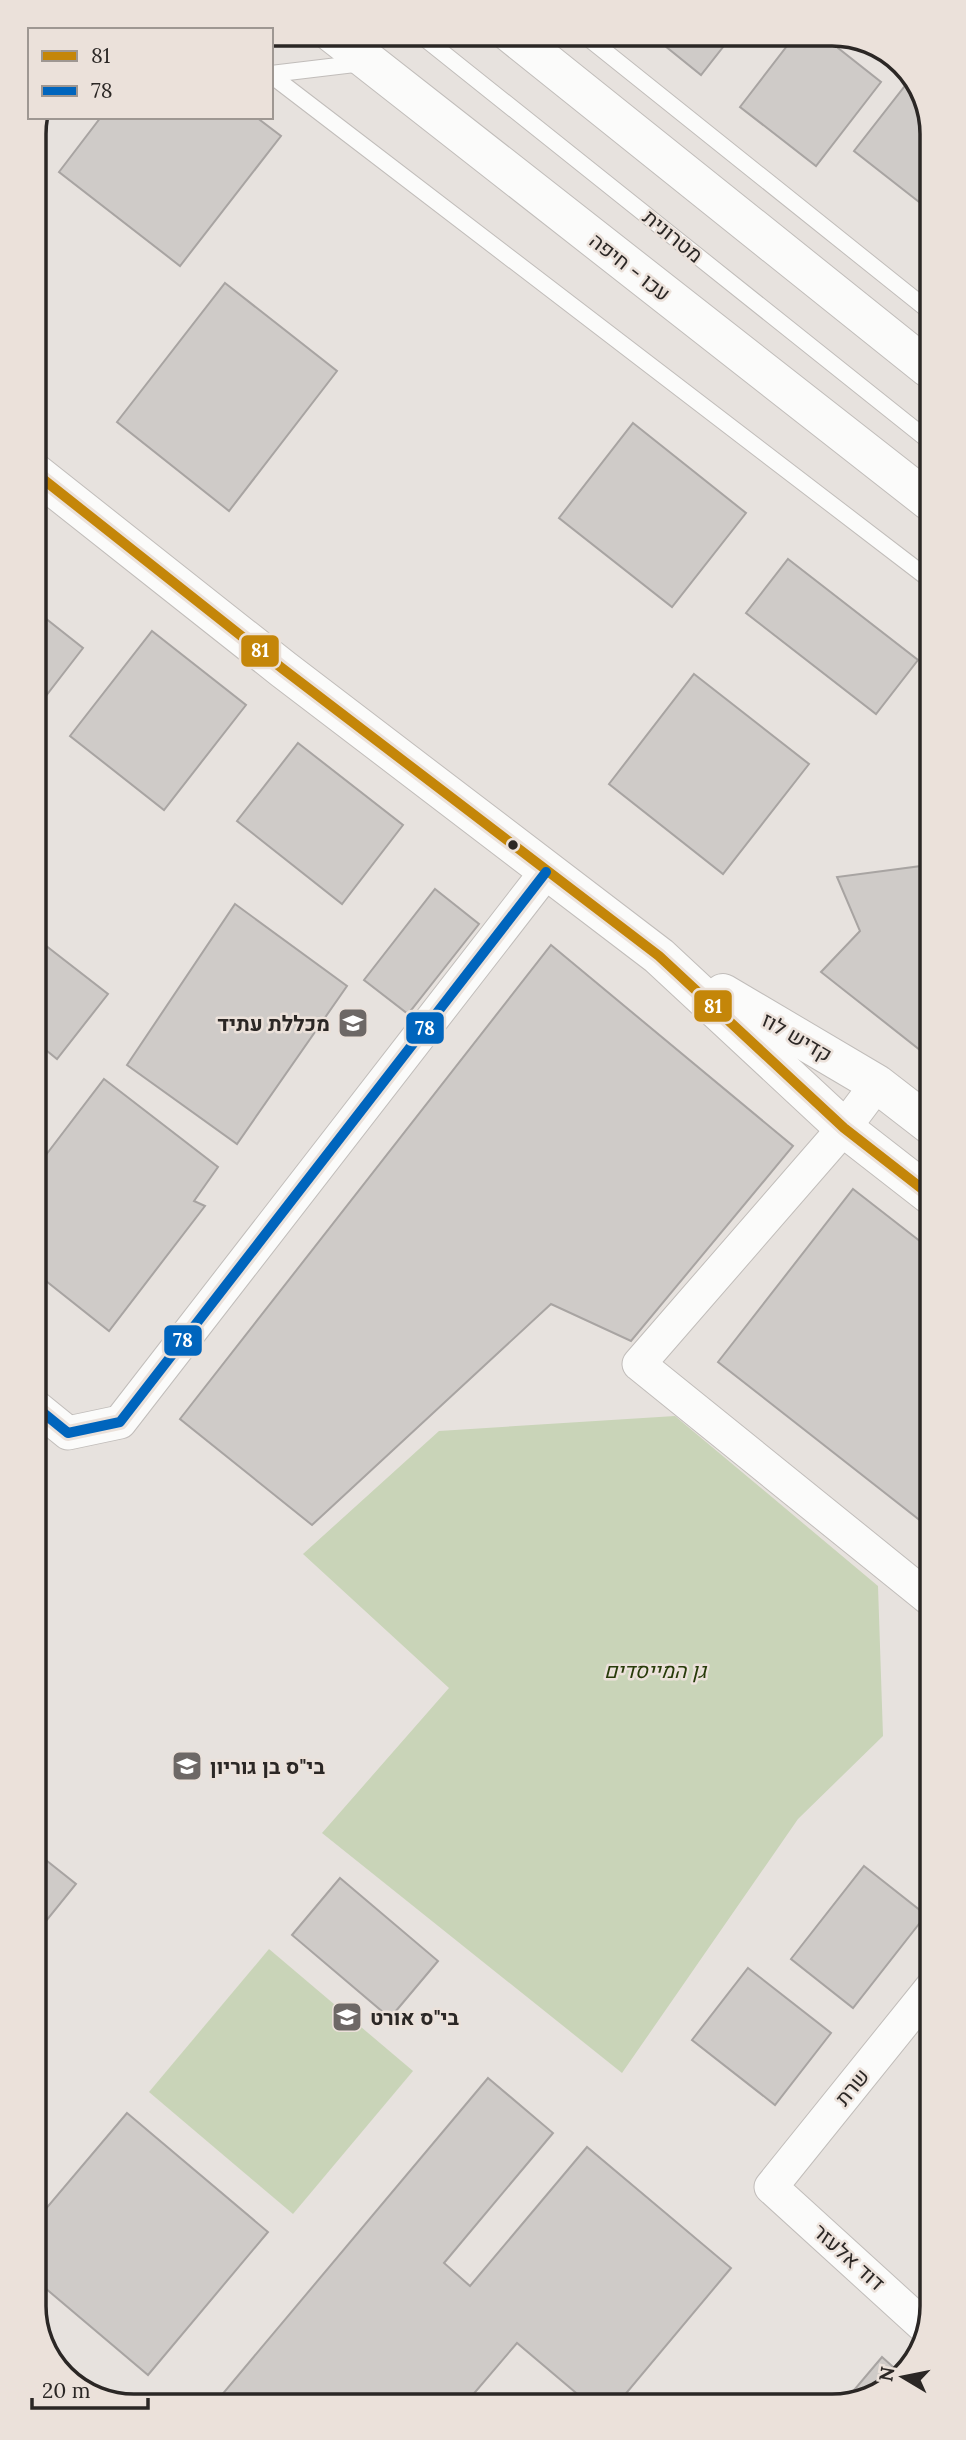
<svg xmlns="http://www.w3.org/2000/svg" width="966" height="2440" font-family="Lora,Heebo,serif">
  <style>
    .green { fill: #c9d4b8 }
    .building { fill: #cfcbc8; stroke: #a8a4a2; stroke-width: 2 }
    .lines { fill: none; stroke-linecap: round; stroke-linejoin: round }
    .service-casing { stroke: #c1bdba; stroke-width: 18 }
    .minor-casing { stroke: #c1bdba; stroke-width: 35 }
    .tertiary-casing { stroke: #c1bdba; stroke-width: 40 }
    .trunk-casing { stroke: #c1bdba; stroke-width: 40 }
    .service { stroke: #fbfbfa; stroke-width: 16 }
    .minor { stroke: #fbfbfa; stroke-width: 33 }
    .tertiary { stroke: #fbfbfa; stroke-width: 38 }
    .trunk { stroke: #fbfbfa; stroke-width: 38 }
    .bus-1-casing { stroke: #ebe1da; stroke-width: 16 }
    .bus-2-casing { stroke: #ebe1da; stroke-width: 16 }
    .bus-1 { stroke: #c48609; stroke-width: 10 }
    .bus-2 { stroke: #0065bd; stroke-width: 10 }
    .bus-dot { fill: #2b2725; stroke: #ebe1da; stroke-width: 2.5 }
    .labels { text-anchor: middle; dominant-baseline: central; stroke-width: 5; stroke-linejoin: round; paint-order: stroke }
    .street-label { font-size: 21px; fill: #2b2725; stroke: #ebe1da }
    .poi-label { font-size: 21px; font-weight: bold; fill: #2b2725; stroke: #ebe1da; text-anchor: start }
    .park-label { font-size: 21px; font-style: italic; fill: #273b09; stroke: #ebe1da }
    .rim { fill: none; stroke: #2b2725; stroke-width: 3.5 }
    .line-badge { stroke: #ebe1da; stroke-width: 2.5 }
    .badge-label { font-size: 19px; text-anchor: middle; font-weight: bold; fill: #fff }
  </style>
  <rect width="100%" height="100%" fill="#e7e2de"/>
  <g class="green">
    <polygon points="675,1416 878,1586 883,1736 798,1819 622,2073 322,1833 449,1688 303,1554 439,1431"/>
    <polygon points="269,1949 413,2071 293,2214 149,2092"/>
  </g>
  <g class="building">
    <polygon points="649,33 734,33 701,75"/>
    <polygon points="797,33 819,33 881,82 816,166 740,107"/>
    <polygon points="908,82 921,92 928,101 928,209 854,151"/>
    <polygon points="101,117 256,117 281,136 180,266 59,172"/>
    <polygon points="225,283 337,371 229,511 117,422"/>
    <polygon points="633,423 746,513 672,607 559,518"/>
    <polygon points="788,559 918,660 876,714 746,613"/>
    <polygon points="35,610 83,648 35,710"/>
    <polygon points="152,631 246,705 164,810 70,736"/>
    <polygon points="694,674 809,764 723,874 609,784"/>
    <polygon points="298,743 403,825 342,904 237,821"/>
    <polygon points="929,865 930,1037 920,1050 821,972 860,931 837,877"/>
    <polygon points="435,889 479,924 408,1014 364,980"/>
    <polygon points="235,904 347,986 237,1144 127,1065"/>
    <polygon points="45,945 108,994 57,1059 36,1042 35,958"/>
    <polygon points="551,945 793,1146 631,1341 551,1304 312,1525 180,1419"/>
    <polygon points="104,1079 218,1167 194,1201 205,1206 109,1331 36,1273 36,1168"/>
    <polygon points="853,1189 930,1249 931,1529 718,1362"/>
    <polygon points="931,1490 931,1506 923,1499"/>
    <polygon points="37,1853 76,1884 38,1931"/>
    <polygon points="864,1866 926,1915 853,2008 791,1959"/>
    <polygon points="340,1878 438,1961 390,2018 292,1935"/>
    <polygon points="748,1968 831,2033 775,2105 692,2040"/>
    <polygon points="488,2078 553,2133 444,2263 470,2286 587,2147 731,2268 618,2403 588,2403 517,2343 465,2404 231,2406 220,2397"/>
    <polygon points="127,2113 268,2232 148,2375 38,2282 38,2218"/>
    <polygon points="882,2357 902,2375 865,2402 844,2402"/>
  </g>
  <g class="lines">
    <g class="service-casing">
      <g id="service">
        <polyline points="418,33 928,440"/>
        <polyline points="582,33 928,310"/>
        <polyline points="271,74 363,63"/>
        <polyline points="271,75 929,579"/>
      </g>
    </g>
    <g class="minor-casing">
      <g id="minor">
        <polyline points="877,1084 844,1128 639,1364 931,1600"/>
        <polyline points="36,1407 68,1433 120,1422 546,872"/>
        <polyline points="926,2328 771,2187 932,1987"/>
      </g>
    </g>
    <g class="tertiary-casing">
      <g id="tertiary">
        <polyline points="34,472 283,669 659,956 844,1128 930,1195"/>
        <polyline points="723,993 877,1084 930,1125"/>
      </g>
    </g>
    <g class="trunk-casing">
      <g id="trunk">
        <polyline points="332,33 929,501"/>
        <polyline points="510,33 928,368"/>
      </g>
    </g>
    <use href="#service" class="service"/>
    <use href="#minor" class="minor"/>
    <use href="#tertiary" class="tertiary"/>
    <use href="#trunk" class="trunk"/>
    <g class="bus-1-casing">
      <polyline id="bus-1" points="34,472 283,669 659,956 844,1128 930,1195"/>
    </g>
    <g class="bus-2-casing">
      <polyline id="bus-2" points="36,1407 68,1433 120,1422 546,872"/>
    </g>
    <use href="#bus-1" class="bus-1"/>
    <use href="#bus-2" class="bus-2"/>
  </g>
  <defs>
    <g id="school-square" transform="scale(1.575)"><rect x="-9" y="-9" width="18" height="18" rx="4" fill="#6d6866" stroke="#ebe1da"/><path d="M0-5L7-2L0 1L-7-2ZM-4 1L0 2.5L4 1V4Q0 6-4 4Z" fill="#fff"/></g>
  </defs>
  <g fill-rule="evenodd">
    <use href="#school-square" x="353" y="1023"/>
    <use href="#school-square" x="187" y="1766"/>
    <use href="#school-square" x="347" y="2017"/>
  </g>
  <circle class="bus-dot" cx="513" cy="845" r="6"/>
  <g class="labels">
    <g class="street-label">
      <text transform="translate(673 236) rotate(39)">מטרונית</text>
      <text transform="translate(630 267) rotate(38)">עכו - חיפה</text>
      <text transform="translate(797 1037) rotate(30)">קדיש לוז</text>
      <text transform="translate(852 2087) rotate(-51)">שרת</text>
      <text transform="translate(849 2257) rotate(42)">דוד אלעזר</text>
    </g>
    <g class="poi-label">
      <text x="330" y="1023" text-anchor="end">מכללת עתיד</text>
      <text x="210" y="1766">בי"ס בן גוריון</text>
      <text x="370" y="2017">בי"ס אורט</text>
    </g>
    <g class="park-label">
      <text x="655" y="1670">גן המייסדים</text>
    </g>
  </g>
  <path d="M0 0H966V2440H0ZM134 46H832A88 88 0 0 1 920 134V2306A88 88 0 0 1 832 2394H134A88 88 0 0 1 46 2306V134A88 88 0 0 1 134 46Z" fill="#ebe1da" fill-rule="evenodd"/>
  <path class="rim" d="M134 46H832A88 88 0 0 1 920 134V2306A88 88 0 0 1 832 2394H134A88 88 0 0 1 46 2306V134A88 88 0 0 1 134 46Z"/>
  <g class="line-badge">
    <rect x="240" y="634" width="40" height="34" rx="7" fill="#c48609"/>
    <rect x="693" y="989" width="40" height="34" rx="7" fill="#c48609"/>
    <rect x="405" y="1011" width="40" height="34" rx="7" fill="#0065bd"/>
    <rect x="163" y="1324" width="40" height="33" rx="7" fill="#0065bd"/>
  </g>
  <g class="badge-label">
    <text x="260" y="657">81</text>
    <text x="713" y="1013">81</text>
    <text x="425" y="1035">78</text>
    <text x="183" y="1347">78</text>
  </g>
  <rect x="28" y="28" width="245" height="91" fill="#ebe1da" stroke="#9e9792" stroke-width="2"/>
  <rect x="42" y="51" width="35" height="10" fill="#c48609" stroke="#9e9792" stroke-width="2"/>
  <text x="91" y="63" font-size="21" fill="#2b2725">81</text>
  <rect x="42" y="86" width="35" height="10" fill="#0065bd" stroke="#9e9792" stroke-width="2"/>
  <text x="91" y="98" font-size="21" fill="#2b2725">78</text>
  <g transform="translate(903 2377) rotate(280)" stroke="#ebe1da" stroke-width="5" paint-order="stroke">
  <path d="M0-5L12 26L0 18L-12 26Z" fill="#2b2725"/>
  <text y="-10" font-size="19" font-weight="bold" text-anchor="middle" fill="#2b2725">N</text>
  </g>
  <path d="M32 2398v10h116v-10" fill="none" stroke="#2b2725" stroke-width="3.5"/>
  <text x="42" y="2398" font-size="21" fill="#2b2725" stroke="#ebe1da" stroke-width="5" paint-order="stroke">20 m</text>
</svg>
